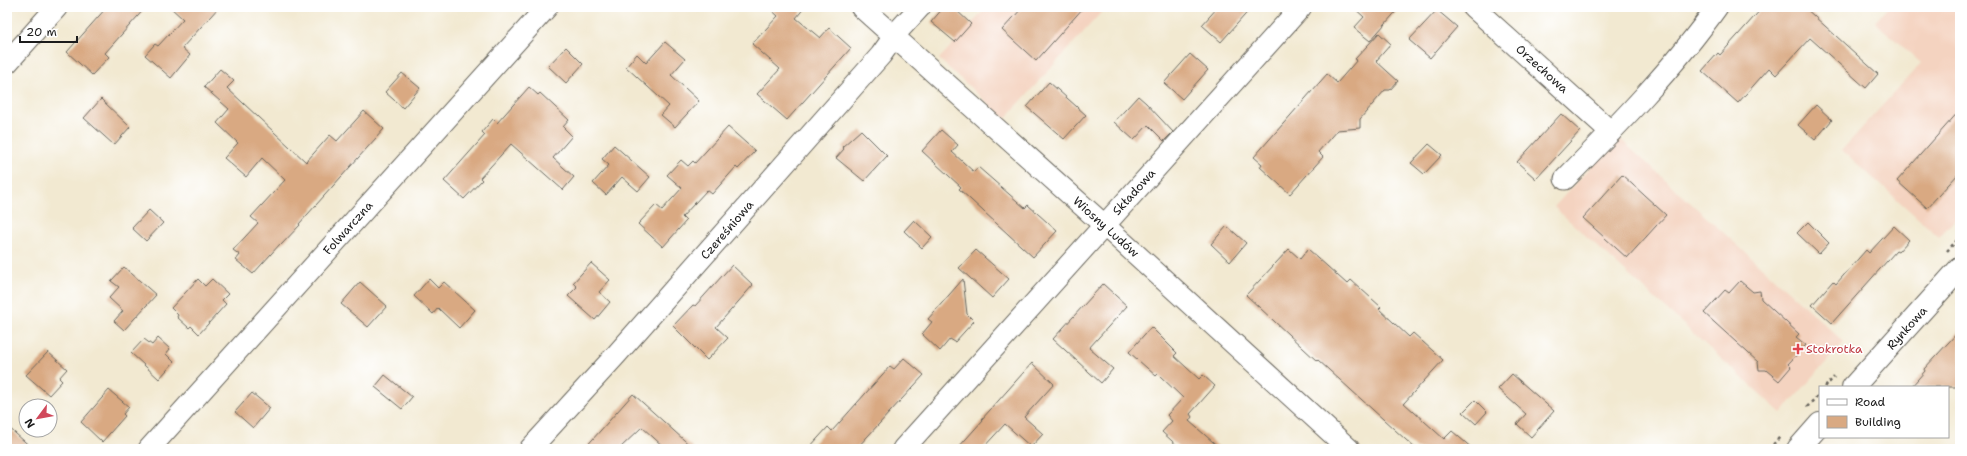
<svg xmlns="http://www.w3.org/2000/svg" width="1967" height="456" font-family="'Shantell Sans',sans-serif">
  <style>
    .built { fill: #f4d3c0 }
    .building { fill: #d9a982 }
    .lines { fill: none; stroke-linecap: round; stroke-linejoin: round }
    .minor-casing { stroke: #67645b; stroke-width: 23 }
    .tertiary-casing { stroke: #67645b; stroke-width: 24 }
    .path { stroke: #67645b; stroke-width: 2.5; stroke-dasharray: 3 3; stroke-linecap: butt }
    .minor { stroke: #fff; stroke-width: 21 }
    .tertiary { stroke: #fff; stroke-width: 22 }
    .health-dot { fill: #e0444e; stroke: #fff; stroke-width: 1.5 }
    .labels { text-anchor: middle; dominant-baseline: central; stroke-width: 3; stroke-linejoin: round; paint-order: stroke }
    .street-label { font-size: 12px; fill: #1c1c1c; stroke: #fff }
    .health-label { font-size: 12px; fill: #be3a42; stroke: #fff; text-anchor: start }
  </style>
  <rect width="100%" height="100%" fill="#fff"/>
  <filter id="ink" filterUnits="userSpaceOnUse"><feTurbulence type="fractalNoise" baseFrequency=".025" numOctaves="2"/><feDisplacementMap in="SourceGraphic" scale="8" xChannelSelector="R" yChannelSelector="G"/><feConvolveMatrix kernelMatrix="1 2 1 2 8 2 1 2 1" color-interpolation-filters="sRGB"/></filter>
  <filter id="wash" filterUnits="userSpaceOnUse"><feTurbulence type="fractalNoise" baseFrequency=".012" numOctaves="4" result="noise"/><feDisplacementMap in="SourceGraphic" scale="16" xChannelSelector="R" yChannelSelector="G"/><feGaussianBlur stdDeviation="0.9" result="paint"/><feColorMatrix in="noise" values="0 0 0 0 0 0 0 0 0 0 0 0 0 0 0 0 0 1.4 0 .05"/><feComposite in="paint" operator="in"/></filter>
  <g filter="url(#wash)">
    <rect width="100%" height="100%" fill="#f2e9d1"/>
    <g class="built">
      <polygon points="987,7 1106,7 1005,119 939,59"/>
      <polygon points="1888,7 1960,7 1960,214 1939,237 1842,150 1921,63 1875,22"/>
      <polygon points="1618,137 1844,342 1781,413 1554,207"/>
    </g>
    <g id="blocks">
      <g class="building">
        <polygon points="107,7 146,7 105,53 109,57 92,75 67,52"/>
        <polygon points="170,7 219,7 182,48 190,55 171,78 145,55 155,44 158,46 183,19"/>
        <polygon points="768,7 805,7 796,18 820,38 829,28 851,48 787,120 757,94 780,69 752,44 778,16"/>
        <polygon points="944,7 953,7 971,24 955,42 931,22"/>
        <polygon points="1023,7 1084,7 1036,61 1002,30"/>
        <polygon points="1218,7 1252,7 1221,42 1202,25"/>
        <polygon points="1353,7 1400,7 1370,41 1354,28 1364,17"/>
        <polygon points="1763,7 1804,7 1878,74 1866,88 1810,38 1776,75 1769,68 1738,103 1702,71 1718,53 1720,55"/>
        <polygon points="1437,10 1457,27 1430,58 1409,40"/>
        <polygon points="1379,33 1391,44 1376,61 1398,81 1390,90 1385,90 1360,119 1360,128 1337,130 1318,152 1323,157 1290,194 1260,167 1262,164 1254,157 1327,74 1337,83 1357,60 1355,59"/>
        <polygon points="665,42 685,59 671,75 699,101 675,127 661,115 669,106 626,67 637,54 646,63"/>
        <polygon points="566,47 583,64 566,83 548,66"/>
        <polygon points="1190,54 1208,70 1182,99 1164,83"/>
        <polygon points="220,69 234,81 227,88 306,162 330,135 337,141 364,111 384,129 299,224 300,225 281,245 280,244 253,274 236,260 240,255 233,250 258,223 251,217 285,180 262,158 246,177 224,158 238,143 217,123 229,109 204,87"/>
        <polygon points="402,73 420,88 403,108 385,92"/>
        <polygon points="1049,82 1086,115 1064,139 1027,107"/>
        <polygon points="529,87 538,95 540,93 569,120 563,127 572,136 553,158 574,177 563,190 511,144 480,178 482,180 464,199 444,181 485,135 482,132 493,119 497,123"/>
        <polygon points="1138,96 1146,103 1173,132 1164,141 1148,125 1134,140 1114,122"/>
        <polygon points="101,99 130,127 114,145 84,118"/>
        <polygon points="1816,105 1832,120 1815,140 1798,125"/>
        <polygon points="1960,110 1960,172 1927,208 1897,181"/>
        <polygon points="1561,114 1580,131 1536,179 1517,162"/>
        <polygon points="728,127 755,151 738,169 736,167 712,194 707,190 682,217 686,221 663,247 638,224 656,205 662,210 682,188 667,175 681,160 688,166 693,161 695,163"/>
        <polygon points="861,130 887,156 864,181 836,158 844,149 842,147"/>
        <polygon points="941,130 958,145 952,152 974,172 978,167 1025,208 1028,205 1057,231 1033,257 959,189 961,187 922,151"/>
        <polygon points="1429,144 1442,155 1424,174 1411,163"/>
        <polygon points="614,145 650,177 638,191 622,177 606,195 593,183 609,165 602,159"/>
        <polygon points="1622,175 1666,215 1627,258 1583,218"/>
        <polygon points="149,210 163,223 146,241 132,228"/>
        <polygon points="914,220 932,237 922,248 904,231"/>
        <polygon points="1808,222 1829,243 1819,254 1797,233"/>
        <polygon points="1227,226 1246,243 1230,262 1211,244"/>
        <polygon points="1894,226 1909,240 1898,252 1896,251 1832,323 1812,305 1833,281 1836,284 1866,250 1869,253"/>
        <polygon points="1289,249 1300,259 1308,249 1347,284 1351,280 1381,307 1379,309 1409,337 1413,333 1443,360 1404,403 1444,439 1452,431 1473,449 1416,449 1318,360 1317,361 1246,295"/>
        <polygon points="976,250 1009,279 992,298 959,268"/>
        <polygon points="591,263 610,280 599,292 610,302 595,320 568,296 577,287 573,283"/>
        <polygon points="732,265 753,285 716,327 728,338 707,360 673,326 693,305 695,306"/>
        <polygon points="124,267 156,295 124,330 114,321 123,311 109,298 119,287 111,281"/>
        <polygon points="198,279 205,286 212,279 228,294 222,300 226,304 199,334 191,326 189,328 177,317 178,315 171,308"/>
        <polygon points="429,279 438,288 444,282 475,310 459,328 438,308 433,314 414,296"/>
        <polygon points="963,279 967,314 974,321 955,342 950,339 940,351 922,334 932,322 928,319"/>
        <polygon points="1740,281 1753,292 1760,291 1761,299 1799,334 1796,337 1806,345 1788,364 1791,367 1779,381 1766,370 1759,370 1758,362 1704,313 1725,290 1729,293"/>
        <polygon points="360,282 387,306 368,327 341,304"/>
        <polygon points="1103,284 1127,306 1089,348 1113,369 1101,383 1053,339"/>
        <polygon points="1151,327 1177,353 1174,356 1199,379 1203,375 1215,386 1190,414 1192,417 1189,421 1221,449 1181,449 1162,432 1172,421 1167,415 1183,398 1158,374 1156,376 1129,352"/>
        <polygon points="1960,330 1960,387 1911,387 1925,371 1924,369"/>
        <polygon points="158,338 170,349 166,354 174,362 159,379 131,353 144,339 152,345"/>
        <polygon points="48,352 67,369 59,378 62,381 49,395 26,375"/>
        <polygon points="904,358 924,375 856,449 808,449 828,427 832,431 890,366 894,369"/>
        <polygon points="1032,363 1054,384 1024,417 1043,434 1031,447 1005,424 982,449 957,449 983,420 982,419"/>
        <polygon points="1512,374 1554,411 1531,437 1517,424 1526,414 1498,389"/>
        <polygon points="385,375 412,397 402,409 375,387"/>
        <polygon points="109,390 129,407 123,414 125,416 102,442 81,422"/>
        <polygon points="252,393 270,408 253,428 235,412"/>
        <polygon points="633,394 694,449 666,449 642,427 619,449 584,449"/>
        <polygon points="1475,400 1487,412 1476,424 1463,412"/>
        <polygon points="7,426 33,449 7,449"/>
      </g>
    </g>
  </g>
  <g filter="url(#ink)">
    <use href="#blocks" fill-opacity="0" stroke="#67645b" stroke-width="1"/>
    <g class="lines">
      <g class="minor-casing">
        <g id="minor">
          <polyline points="861,7 1104,225 1349,449"/>
          <polyline points="1473,7 1611,132"/>
          <polyline points="7,63 57,7"/>
          <path d="M1565 179C1619 124 1673 69 1717 7"/>
          <polyline points="149,449 547,7"/>
          <polyline points="530,449 616,355 881,55 898,31 920,7"/>
          <polyline points="903,449 1301,7"/>
        </g>
      </g>
      <g class="tertiary-casing">
        <g id="tertiary">
          <polyline points="1853,387 1960,268"/>
          <polyline points="1798,449 1820,424"/>
        </g>
      </g>
      <g class="path">
        <polyline points="1947,251 1960,237"/>
        <polyline points="1825,387 1834,377"/>
        <polyline points="1807,407 1820,393"/>
        <polyline points="1769,449 1780,437"/>
      </g>
      <use href="#minor" class="minor"/>
      <use href="#tertiary" class="tertiary"/>
    </g>
  </g>
  <path class="health-dot" d="M1796 343h4v4h4v4h-4v4h-4v-4h-4v-4h4z"/>
  <g class="labels">
    <g class="street-label">
      <text transform="translate(1542 69) rotate(42)">Orzechowa</text>
      <text transform="translate(1134 192) rotate(-48)">Składowa</text>
      <text transform="translate(1106 227) rotate(42)">Wiosny Ludów</text>
      <text transform="translate(348 228) rotate(-48)">Folwarczna</text>
      <text transform="translate(727 230) rotate(-49)">Czereśniowa</text>
      <text transform="translate(1907 328) rotate(-48)">Rynkowa</text>
    </g>
    <g class="health-label">
      <text x="1806" y="349">Stokrotka</text>
    </g>
  </g>
  <rect width="1967" height="456" fill="none" stroke="#fff" stroke-width="24"/>
  <rect x="1819" y="386" width="130" height="52" fill="#ffffff" stroke="#a4a4a4"/>
  <rect x="1827" y="399" width="20" height="6" fill="#ffffff" stroke="#a4a4a4"/>
  <text x="1855" y="406" font-size="12" fill="#1c1c1c">Road</text>
  <rect x="1827" y="416" width="20" height="12" fill="#d9a982" stroke="#a4a4a4"/>
  <text x="1855" y="426" font-size="12" fill="#1c1c1c">Building</text>
  <g transform="translate(38 418) rotate(238)"><circle r="19" fill="#ffffff" stroke="#a4a4a4"/>
  <path d="M0-3L7 15L0 10L-7 15Z" fill="#d1495b"/>
  <text y="-6" font-size="11" font-weight="bold" text-anchor="middle" fill="#1c1c1c">N</text>
  </g>
  <path d="M20 36v6h57v-6" fill="none" stroke="#1c1c1c" stroke-width="2"/>
  <text x="26" y="36" font-size="12" fill="#1c1c1c" stroke="#ffffff" stroke-width="3" paint-order="stroke">20 m</text>
</svg>
